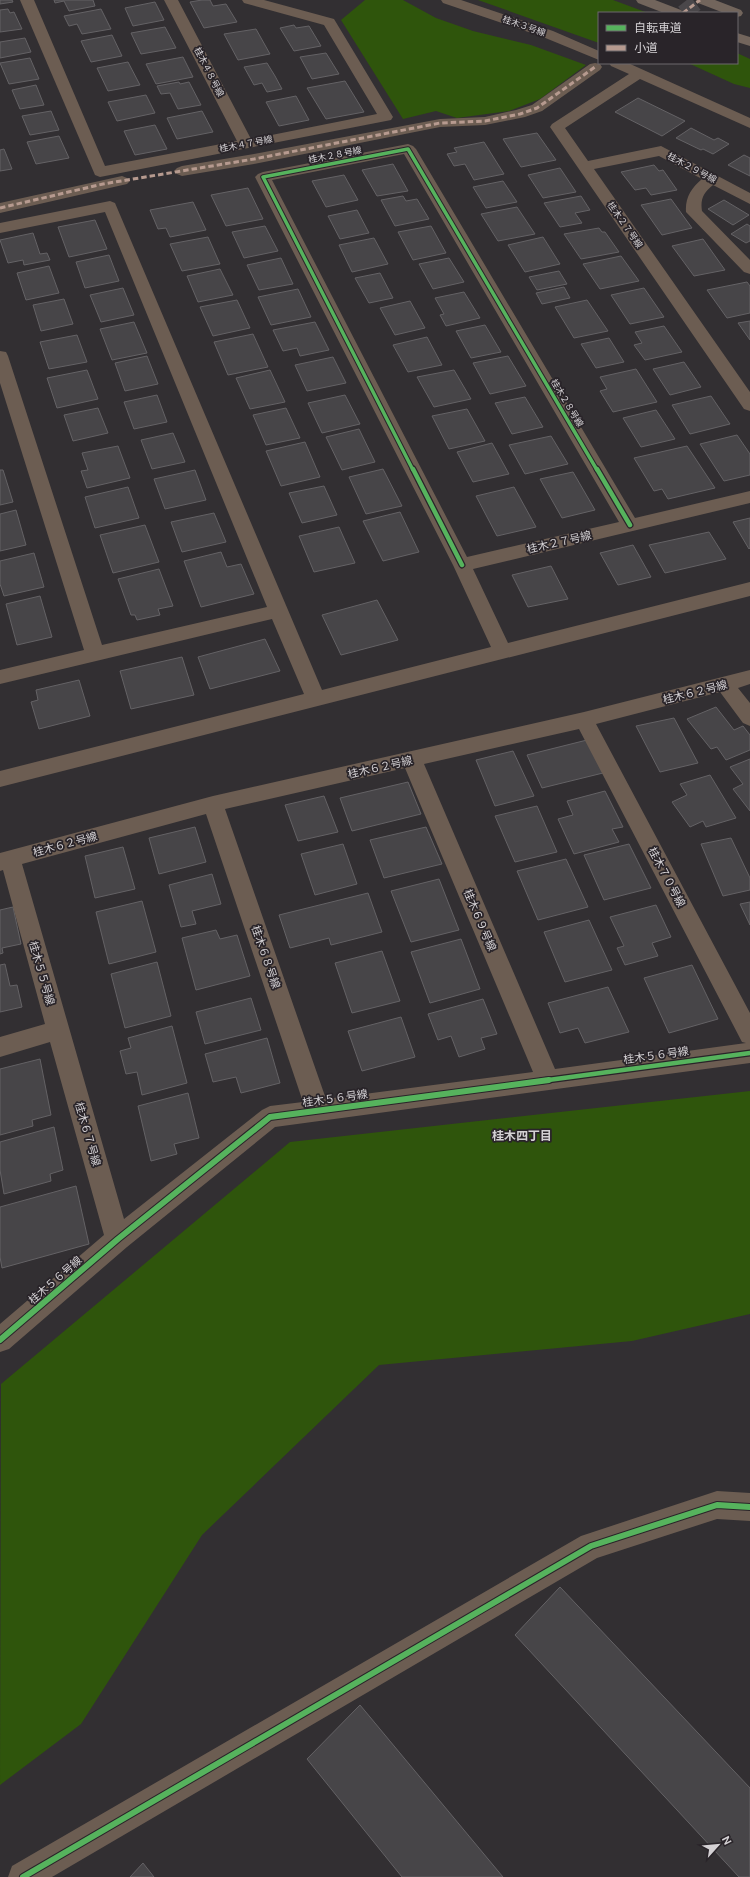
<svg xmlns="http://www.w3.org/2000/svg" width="750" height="1877" font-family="Ubuntu,'Noto Sans JP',sans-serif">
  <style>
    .green { fill: #2f550c }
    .building { fill: #474548; stroke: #646265 }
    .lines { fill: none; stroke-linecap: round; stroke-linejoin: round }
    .minor-tunnel { stroke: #4a474a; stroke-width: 16; stroke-dasharray: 16 8; stroke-linecap: butt }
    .minor { fill: #6c5d52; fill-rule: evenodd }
    .highway { fill: #72655c; fill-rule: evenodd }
    .quiet { stroke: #b69a8f; stroke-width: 3; stroke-dasharray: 5.5 3; stroke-linecap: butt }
    .cycleway-far2-casing { stroke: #292429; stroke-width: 5.5 }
    .cycleway-far1-casing { stroke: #292429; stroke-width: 7 }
    .cycleway-casing { stroke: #292429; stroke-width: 8 }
    .cycleway-far2 { stroke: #56b35d; stroke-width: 3.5 }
    .cycleway-far1 { stroke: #56b35d; stroke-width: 4.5 }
    .cycleway { stroke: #56b35d; stroke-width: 6 }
    .labels { text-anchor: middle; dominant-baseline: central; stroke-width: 3.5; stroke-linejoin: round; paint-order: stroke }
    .far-street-label { font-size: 9px; fill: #d4d1d4; stroke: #292429 }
    .street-label { font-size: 11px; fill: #d4d1d4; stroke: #292429 }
    .neighbourhood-label { font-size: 12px; font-weight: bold; fill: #d4d1d4; stroke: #292429 }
  </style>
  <rect width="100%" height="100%" fill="#322f32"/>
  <g class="green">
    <polygon points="365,0 403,0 436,18 473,31 531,45 586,65 540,99 509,111 457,118 436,111 403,119 341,20"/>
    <polygon points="478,0 613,0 648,13 599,13 599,43"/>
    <polygon points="737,53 750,59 750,88 734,84 688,63 737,63"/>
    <polygon points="750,1091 750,1314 632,1341 379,1365 202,1535 81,1724 0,1785 1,1384 290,1142"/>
  </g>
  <g class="building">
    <polygon points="0,0 12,0 13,2 0,4"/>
    <polygon points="54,0 93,0 95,6 69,11 64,1 55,3"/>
    <polygon points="202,0 210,0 213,6 226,4 237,22 204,28 190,2"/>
    <polygon points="155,2 164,20 133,26 125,8"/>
    <polygon points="8,9 10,13 14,12 22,29 0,32 0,10"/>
    <polygon points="101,9 111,29 82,34 77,24 69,26 64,16"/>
    <polygon points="294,25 296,28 309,26 321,46 294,51 280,28"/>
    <polygon points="165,27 176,48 141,54 131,33"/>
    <polygon points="256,29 270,54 238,60 224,34"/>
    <polygon points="112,35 122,56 91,62 81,41"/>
    <polygon points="25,38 31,52 0,58 0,42"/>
    <polygon points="326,53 339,74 312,79 300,57"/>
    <polygon points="183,57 193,77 156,84 146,64"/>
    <polygon points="30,58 39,79 9,84 0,63"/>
    <polygon points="128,62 140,85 108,91 97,68"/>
    <polygon points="267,63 275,76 282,89 267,92 262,83 254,85 244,67"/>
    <polygon points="345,81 364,112 326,119 307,88"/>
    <polygon points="179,82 180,84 189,82 201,105 178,109 170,93 161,94 157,86"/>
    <polygon points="36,85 44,105 20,109 12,90"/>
    <polygon points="146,95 155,113 117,121 108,102"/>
    <polygon points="296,96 309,120 279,126 266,102"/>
    <polygon points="638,98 685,121 662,136 615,112"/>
    <polygon points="51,111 59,130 30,135 22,116"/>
    <polygon points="202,111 213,132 177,139 167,118"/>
    <polygon points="155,125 167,149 135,155 124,131"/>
    <polygon points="691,128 714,140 718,138 729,144 713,154 703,149 701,150 676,138"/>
    <polygon points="537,133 556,160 521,167 503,139"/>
    <polygon points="59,136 69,158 36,164 27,142"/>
    <polygon points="484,142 504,174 474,180 465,164 454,166 447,154 457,152 454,148"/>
    <polygon points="4,149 12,169 0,171 0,150"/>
    <polygon points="744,155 750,158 750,176 728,165"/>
    <polygon points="393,164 408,191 377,196 362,170"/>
    <polygon points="654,165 659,171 663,170 677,190 651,195 646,188 635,190 621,172"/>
    <polygon points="560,168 576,192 543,198 528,175"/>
    <polygon points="344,175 358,200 326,207 312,181"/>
    <polygon points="503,181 517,202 486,208 473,187"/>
    <polygon points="248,188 263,219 226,226 211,195"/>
    <polygon points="403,196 406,201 417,199 429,219 395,226 381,200"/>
    <polygon points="581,196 590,210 575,213 582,223 560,227 544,203"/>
    <polygon points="671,199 692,228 662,235 641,205"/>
    <polygon points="724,200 749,215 733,225 708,209"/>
    <polygon points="193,202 206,230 170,237 166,228 158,229 150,210"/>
    <polygon points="517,207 535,234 498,241 481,214"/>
    <polygon points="357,210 369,233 340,239 328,216"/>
    <polygon points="95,220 107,249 69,257 58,227"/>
    <polygon points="747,224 750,226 750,241 746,243 731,234"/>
    <polygon points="265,226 278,251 244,258 232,232"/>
    <polygon points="431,226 446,253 413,260 398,232"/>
    <polygon points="599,228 602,232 605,232 619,252 581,259 564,234"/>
    <polygon points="33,233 40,254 47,253 50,260 24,265 23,260 8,263 0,240"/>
    <polygon points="208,237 220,264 182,271 170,244"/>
    <polygon points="543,237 560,264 525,272 508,245"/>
    <polygon points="374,238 388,264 352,272 339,245"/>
    <polygon points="703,239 725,270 694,276 672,246"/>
    <polygon points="109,255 119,281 85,288 76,262"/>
    <polygon points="621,256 639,281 600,289 583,264"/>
    <polygon points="281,258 293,284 259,290 247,265"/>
    <polygon points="449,258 464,282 433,289 419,264"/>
    <polygon points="49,266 59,293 26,300 17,273"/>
    <polygon points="220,269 233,295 198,302 187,276"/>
    <polygon points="559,271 567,284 537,290 529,277"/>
    <polygon points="380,273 393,298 369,303 355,278"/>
    <polygon points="747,282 750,286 750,313 727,318 707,290"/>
    <polygon points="564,287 570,298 542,304 536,293"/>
    <polygon points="123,288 134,315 101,322 90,295"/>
    <polygon points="644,288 664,317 630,324 611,295"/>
    <polygon points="298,289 311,317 271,325 258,297"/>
    <polygon points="464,292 480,318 446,326 440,315 444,314 435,298"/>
    <polygon points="64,299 73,324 41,331 33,305"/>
    <polygon points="237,300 250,328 213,336 200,307"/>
    <polygon points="587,300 608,331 574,338 555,307"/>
    <polygon points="410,301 425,328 395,335 380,308"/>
    <polygon points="750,321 750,340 738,323"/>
    <polygon points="134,322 147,353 112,360 100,329"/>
    <polygon points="315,322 329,350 300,356 297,348 283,351 273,330"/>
    <polygon points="485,325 501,352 471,358 456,331"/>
    <polygon points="664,326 682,352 645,360 634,345 642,343 635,332"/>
    <polygon points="253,334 268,367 228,375 214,342"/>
    <polygon points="77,335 87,362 49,369 40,342"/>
    <polygon points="427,337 442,365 408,372 393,345"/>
    <polygon points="609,338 624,362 596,368 581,344"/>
    <polygon points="147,356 158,384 125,391 115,363"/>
    <polygon points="508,356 526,386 490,394 473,363"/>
    <polygon points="333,357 346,383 307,391 295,365"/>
    <polygon points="684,362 701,387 670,395 653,369"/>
    <polygon points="636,369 657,402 613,412 600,391 607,389 600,377"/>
    <polygon points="87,370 98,399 57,408 47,378"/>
    <polygon points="270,370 285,402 250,409 236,378"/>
    <polygon points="454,370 471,399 434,407 417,377"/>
    <polygon points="157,395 167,422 134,429 124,402"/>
    <polygon points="345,395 360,424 322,433 308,403"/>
    <polygon points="711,396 730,424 690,434 672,405"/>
    <polygon points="525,397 543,427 512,434 495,403"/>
    <polygon points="98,408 108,433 73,441 64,415"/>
    <polygon points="286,408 300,438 266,445 253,415"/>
    <polygon points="467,409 485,441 449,449 432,416"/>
    <polygon points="656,410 675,439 641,447 623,418"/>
    <polygon points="359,429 375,462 342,470 326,437"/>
    <polygon points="173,433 185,462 152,469 141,440"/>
    <polygon points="737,435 750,454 750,475 724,481 700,444"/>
    <polygon points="551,436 568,464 525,474 509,445"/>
    <polygon points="305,442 320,477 281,486 266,451"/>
    <polygon points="492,443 509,474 473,482 457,452"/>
    <polygon points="118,446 130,478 87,488 81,471 88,470 82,453"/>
    <polygon points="687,446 715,488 668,499 662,489 654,491 634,458"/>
    <polygon points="383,469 402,506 366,514 349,477"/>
    <polygon points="0,470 3,470 13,502 0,505"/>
    <polygon points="195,470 206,500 165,509 154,479"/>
    <polygon points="573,472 595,510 562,518 540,479"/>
    <polygon points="324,486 337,515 302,523 289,493"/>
    <polygon points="128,487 139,518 95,528 85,497"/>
    <polygon points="514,487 536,527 497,536 476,496"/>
    <polygon points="16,510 26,545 0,551 0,514"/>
    <polygon points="400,512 419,552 383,561 363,521"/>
    <polygon points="214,513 226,542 182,552 171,522"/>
    <polygon points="750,518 750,548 749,549 733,522"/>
    <polygon points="145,525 159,562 113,573 100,535"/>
    <polygon points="339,527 355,563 314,572 299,536"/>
    <polygon points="709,532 726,559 665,573 649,545"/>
    <polygon points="633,545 651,577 618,585 600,553"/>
    <polygon points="221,552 227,567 241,564 254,594 201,607 184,561"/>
    <polygon points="34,553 44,587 4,596 0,584 0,561"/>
    <polygon points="551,566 568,599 528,607 512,575"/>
    <polygon points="159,569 173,606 158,609 160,615 137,620 135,615 131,615 118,579"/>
    <polygon points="40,596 52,637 17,645 6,604"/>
    <polygon points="377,600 398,640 341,655 322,615"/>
    <polygon points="265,639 280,671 210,689 198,657"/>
    <polygon points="182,657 194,695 131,709 120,671"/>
    <polygon points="79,680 90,716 39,729 31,702 38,700 36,690"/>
    <polygon points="716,707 734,730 743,726 750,735 750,750 726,760 717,747 711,749 687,719"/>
    <polygon points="674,718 698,763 660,772 636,726"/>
    <polygon points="587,740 603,773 542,788 527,755"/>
    <polygon points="513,751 534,796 495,806 476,760"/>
    <polygon points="750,759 750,811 733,789 743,784 730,767"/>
    <polygon points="710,775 736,818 706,827 703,821 690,827 672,802 687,795 680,784"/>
    <polygon points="408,782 421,814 352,831 340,798"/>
    <polygon points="605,791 623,827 612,829 619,842 574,854 558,819 573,815 567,801"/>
    <polygon points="324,796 338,832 298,841 285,805"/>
    <polygon points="537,806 557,852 515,862 495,816"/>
    <polygon points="195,827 206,862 159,874 149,838"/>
    <polygon points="426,827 442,864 384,878 370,840"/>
    <polygon points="731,838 750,878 750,890 723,896 701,844"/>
    <polygon points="343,844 357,884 315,895 301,854"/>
    <polygon points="629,844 651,888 604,900 584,855"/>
    <polygon points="123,847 135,889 95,898 85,856"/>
    <polygon points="566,859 588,907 538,920 517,871"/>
    <polygon points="212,874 221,904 192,911 196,924 181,927 169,885"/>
    <polygon points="439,879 459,930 411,942 391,891"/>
    <polygon points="368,893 382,932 331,945 329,938 290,948 279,915"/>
    <polygon points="142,901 156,952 109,964 96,912"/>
    <polygon points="750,902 750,925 740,904"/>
    <polygon points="656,905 671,937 652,943 658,956 625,965 617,948 624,946 610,917"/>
    <polygon points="13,907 21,944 2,948 3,953 0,954 0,910"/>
    <polygon points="589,920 612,970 565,982 544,932"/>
    <polygon points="216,930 220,939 237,935 250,976 196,990 182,938"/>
    <polygon points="461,939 480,989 430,1003 411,952"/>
    <polygon points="382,951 400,1001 352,1013 335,963"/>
    <polygon points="157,962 171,1016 125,1028 111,974"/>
    <polygon points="5,964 10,986 17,985 22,1007 0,1012 0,965"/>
    <polygon points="692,965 718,1019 669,1033 644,978"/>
    <polygon points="608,987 629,1032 585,1043 578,1028 560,1033 548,1003"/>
    <polygon points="251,998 261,1030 205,1044 196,1012"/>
    <polygon points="483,999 497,1034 481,1038 485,1049 459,1057 451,1036 438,1040 428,1014"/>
    <polygon points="401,1017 415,1057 362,1071 348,1031"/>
    <polygon points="172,1026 187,1083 142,1095 137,1072 126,1074 120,1051 131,1048 128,1038"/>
    <polygon points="267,1038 280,1083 241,1093 236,1077 213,1082 205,1054"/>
    <polygon points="40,1059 51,1115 32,1120 33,1126 0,1135 0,1069"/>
    <polygon points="188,1093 199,1138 174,1144 177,1154 151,1161 138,1106"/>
    <polygon points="54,1127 63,1170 50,1174 51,1181 4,1194 0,1170 0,1142"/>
    <polygon points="76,1186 89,1244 2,1268 0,1257 0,1207"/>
    <polygon points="560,1587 750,1788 750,1877 739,1877 515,1635"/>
    <polygon points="360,1705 503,1877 402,1877 307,1759"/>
    <polygon points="143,1863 154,1877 130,1877"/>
  </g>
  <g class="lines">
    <polyline class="minor-tunnel" points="683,13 700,0"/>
    <g class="minor">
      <polygon points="20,0 34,0 105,166 237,141 164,0 178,0 251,139 377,114 324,25 244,3 242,0 264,0 334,19 393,117 391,120 386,121 100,177 95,175"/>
      <polygon points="441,0 461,0 553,31 599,51 599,60 543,37 443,3"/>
      <polygon points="595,63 600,64 602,67 600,70 542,111 525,117 485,125 440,127 254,164 182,176 177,174 174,171 177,168 182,166 254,154 440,119 485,117 516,110 532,105 590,64"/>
      <path d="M609 63H628L750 118V128L640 79 565 128 588 161 661 146 750 193V204L713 185C704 192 700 199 702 211L750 260V274L744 272 686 212C685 198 691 188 702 179L659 156 594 169 750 392V411L744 409 550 127 552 124 629 74 611 66Z"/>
      <path d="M408 144 413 146 416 149 635 518 750 491V503L473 569 508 643 750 582V596L0 787V771L304 694 272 619 0 684V670L84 650 0 383V351L6 352 8 356 102 645 267 607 105 212 0 233V223L110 201 115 203 322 690 491 647 453 565 255 177 258 174 263 172ZM404 154 619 522 467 557 272 180Z"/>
      <polygon points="122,176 127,178 130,181 127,184 0,213 0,203"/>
      <path d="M750 670V684L738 688 750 703V726L743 723 720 692 596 724 750 1013V1063L275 1127 127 1247 9 1349 0 1352V1324L104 1235 50 1042 0 1057V1037L45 1024 3 870 0 871V853L213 796 584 712ZM579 729 742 1042 746 1043 555 1069 424 764ZM405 768 533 1072 326 1099 225 809ZM206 814 303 1102 270 1106 262 1110 124 1219 22 864Z"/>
      <polygon points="717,1491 750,1493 750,1521 717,1519 597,1558 52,1877 8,1877 12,1866 581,1536"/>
    </g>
    <g class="highway">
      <polygon points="636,0 655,0 681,10 683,13 664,13 638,3"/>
      <polygon points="696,0 715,0 741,10 743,13 741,16 737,17 737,13 724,13 698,3"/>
      <polygon points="737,33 750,37 750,46 737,42"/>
    </g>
    <g class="quiet">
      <polyline points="683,13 700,0"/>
      <polyline points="0,208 103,184 254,159 440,123 485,121 520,114 537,108 595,67"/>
    </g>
    <g class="cycleway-far2-casing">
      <polyline id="cycleway-far2" points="413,470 263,177 408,149 597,470"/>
    </g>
    <g class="cycleway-far1-casing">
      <g id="cycleway-far1">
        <polyline points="413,469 462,565"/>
        <polyline points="597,469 630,525"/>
        <polyline points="541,1081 750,1053"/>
      </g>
    </g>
    <g class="cycleway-casing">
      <g id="cycleway">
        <polyline points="0,1340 118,1239 270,1117 549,1080"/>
        <polyline points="23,1877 591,1546 717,1505 750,1507"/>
      </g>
    </g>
    <use href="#cycleway-far2" class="cycleway-far2"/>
    <use href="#cycleway-far1" class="cycleway-far1"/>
    <use href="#cycleway" class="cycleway"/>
  </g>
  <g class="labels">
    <g class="far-street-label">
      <text transform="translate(524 26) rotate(19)">桂木３号線</text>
      <text transform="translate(209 72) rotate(63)">桂木４８号線</text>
      <text transform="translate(246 144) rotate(-11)">桂木４７号線</text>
      <text transform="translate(335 155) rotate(-11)">桂木２８号線</text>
      <text transform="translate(692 168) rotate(28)">桂木２９号線</text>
      <text transform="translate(625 225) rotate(55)">桂木２７号線</text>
      <text transform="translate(567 403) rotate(59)">桂木２８号線</text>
    </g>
    <g class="street-label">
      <text transform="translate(559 542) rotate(-13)">桂木２７号線</text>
      <text transform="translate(695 692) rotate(-14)">桂木６２号線</text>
      <text transform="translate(380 767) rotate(-13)">桂木６２号線</text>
      <text transform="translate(65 844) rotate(-15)">桂木６２号線</text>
      <text transform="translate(667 877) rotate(62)">桂木７０号線</text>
      <text transform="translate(480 920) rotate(67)">桂木６９号線</text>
      <text transform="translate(266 957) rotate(71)">桂木６８号線</text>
      <text transform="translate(42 973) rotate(74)">桂木５５号線</text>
      <text transform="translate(656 1055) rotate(-8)">桂木５６号線</text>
      <text transform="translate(335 1098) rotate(-8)">桂木５６号線</text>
      <text transform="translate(88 1134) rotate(74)">桂木６７号線</text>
      <text transform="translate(55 1280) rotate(-41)">桂木５６号線</text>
    </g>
    <g class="neighbourhood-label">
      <text x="522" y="1135">桂木四丁目</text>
    </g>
  </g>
  <rect x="598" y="12" width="140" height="52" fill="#292429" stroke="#6d696d"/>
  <rect x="606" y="25" width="20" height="6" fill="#56b35d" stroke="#6d696d"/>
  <text x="634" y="32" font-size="12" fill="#d4d1d4">自転車道</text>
  <rect x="606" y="45" width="20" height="6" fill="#b69a8f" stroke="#6d696d"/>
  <text x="634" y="52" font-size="12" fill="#d4d1d4">小道</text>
  <g transform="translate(718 1845) rotate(63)" stroke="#292429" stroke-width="3" paint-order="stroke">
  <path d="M0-3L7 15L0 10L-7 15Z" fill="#d4d1d4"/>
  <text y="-6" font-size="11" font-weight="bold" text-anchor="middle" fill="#d4d1d4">N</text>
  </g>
</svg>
